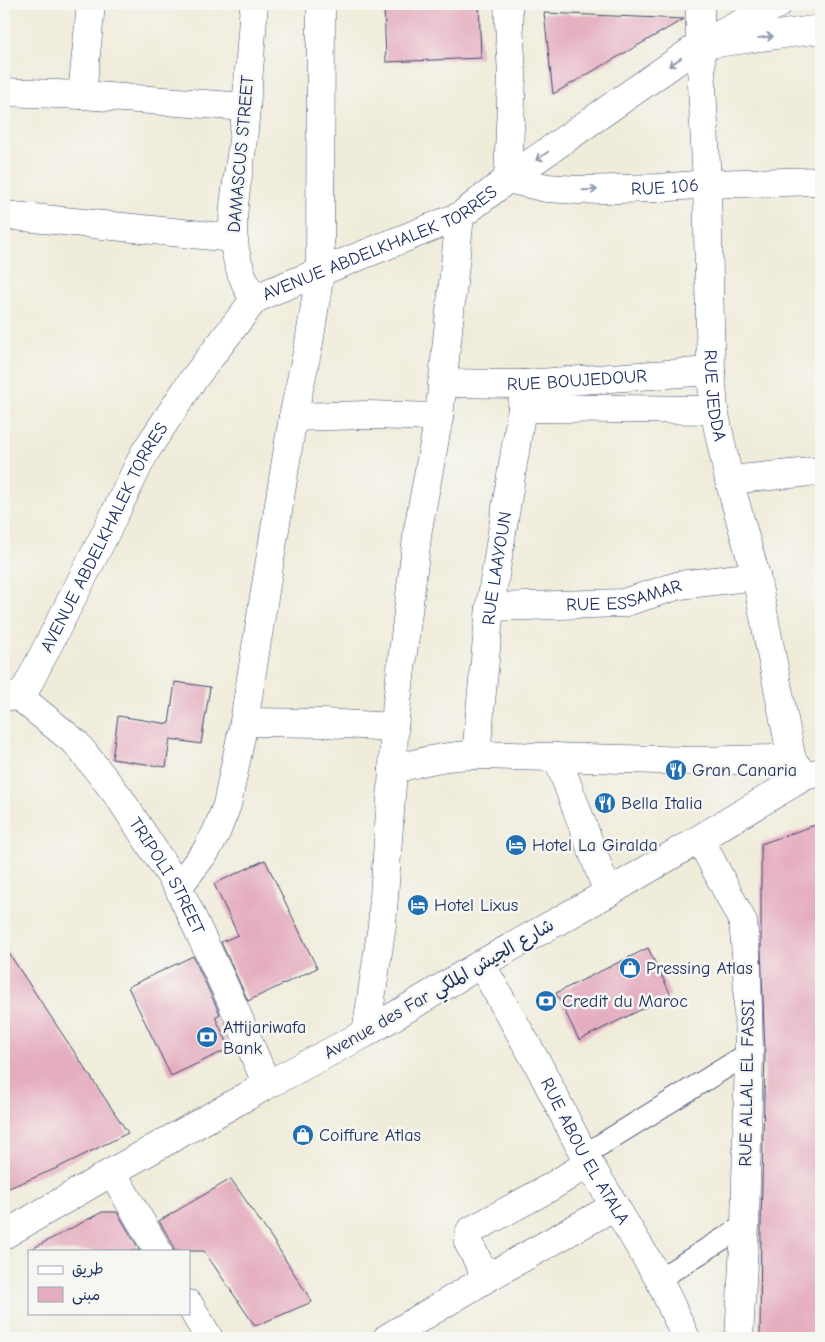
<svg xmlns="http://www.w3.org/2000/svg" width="825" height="1342" font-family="'Comic Neue','Playpen Sans Arabic',sans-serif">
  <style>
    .building { fill: #e5aec0 }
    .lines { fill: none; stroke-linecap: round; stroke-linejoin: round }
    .lane-casing { stroke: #3b4b71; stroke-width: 23 }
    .street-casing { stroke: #3b4b71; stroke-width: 29 }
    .secondary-casing { stroke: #3b4b71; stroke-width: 29 }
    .lane { stroke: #fff; stroke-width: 21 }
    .street { stroke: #fff; stroke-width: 28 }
    .secondary { stroke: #fff; stroke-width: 28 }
    .oneway { stroke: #8d97ae }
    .labels { text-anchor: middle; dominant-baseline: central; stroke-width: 5; stroke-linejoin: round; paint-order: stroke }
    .street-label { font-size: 18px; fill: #1b2f5e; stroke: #f6f6f2 }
    .poi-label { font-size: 18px; fill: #1b2f5e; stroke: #f6f6f2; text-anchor: start }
  </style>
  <rect width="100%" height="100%" fill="#f6f6f2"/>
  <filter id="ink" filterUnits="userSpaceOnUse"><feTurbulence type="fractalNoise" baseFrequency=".02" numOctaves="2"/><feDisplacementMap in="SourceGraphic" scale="10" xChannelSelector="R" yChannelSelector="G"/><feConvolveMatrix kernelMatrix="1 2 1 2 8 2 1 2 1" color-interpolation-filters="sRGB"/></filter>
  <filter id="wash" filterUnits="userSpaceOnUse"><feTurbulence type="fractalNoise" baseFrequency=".0096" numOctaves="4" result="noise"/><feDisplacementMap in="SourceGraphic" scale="20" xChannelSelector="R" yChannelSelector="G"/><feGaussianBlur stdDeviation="1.12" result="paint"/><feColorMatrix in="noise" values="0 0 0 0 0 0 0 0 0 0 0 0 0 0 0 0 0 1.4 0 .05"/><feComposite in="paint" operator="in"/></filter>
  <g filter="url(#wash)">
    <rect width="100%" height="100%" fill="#f0ecda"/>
    <g id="blocks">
      <g class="building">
        <polygon points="384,4 479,4 481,58 386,62"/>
        <polygon points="544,13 684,19 553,94"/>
        <polygon points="175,682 210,687 201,744 170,739 166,767 112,759 118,716 169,724"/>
        <polygon points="821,823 821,1338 760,1338 761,1226 765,1053 761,949 761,844"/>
        <polygon points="265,860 317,968 248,1001 221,942 238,935 214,884"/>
        <polygon points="4,946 128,1133 55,1169 4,1190"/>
        <polygon points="648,948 671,995 579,1040 556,993"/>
        <polygon points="193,956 220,1014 215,1017 230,1048 171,1076 128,987"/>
        <polygon points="231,1179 273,1240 312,1302 255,1326 204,1251 174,1251 172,1243 159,1221"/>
        <polygon points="102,1212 117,1212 140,1251 28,1251"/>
      </g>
    </g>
  </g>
  <g filter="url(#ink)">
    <use href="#blocks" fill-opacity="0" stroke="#3b4b71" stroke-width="1"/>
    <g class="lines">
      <g class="lane-casing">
        <g id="lane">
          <polyline points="584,1155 749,1053"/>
          <polyline points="659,1279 745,1225"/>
        </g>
      </g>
      <g class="street-casing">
        <g id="street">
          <path d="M254 4C251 46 248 88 244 130 238 196 218 238 254 300"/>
          <path id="s1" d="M700 4V45L707 184 711 371 714 410 729 480 756 576 792 760 805 776"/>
          <polyline points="716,43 821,29"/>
          <polyline points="4,92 82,95 246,107"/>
          <polyline points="82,95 91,4"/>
          <path id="s2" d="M508 179 547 188 578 190 658 188 707 184 821 181"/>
          <polyline points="508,179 512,75 508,4"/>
          <polyline points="4,215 232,238"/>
          <path id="s3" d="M442 383 524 384 711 371"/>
          <polyline points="522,408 714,410"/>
          <polyline points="293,417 368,415 439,417"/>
          <polyline points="729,480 821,471"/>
          <path id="s4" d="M490 607 623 603 680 585 756 576"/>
          <path id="s5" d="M4 695 21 698 76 743 119 797 178 887 230 998 267 1085"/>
          <path id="s6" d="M21 698 105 534 145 452 192 381 254 300 270 292 460 216 508 179 700 45 778 4"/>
          <polyline points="244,722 324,723 394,727"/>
          <path id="s7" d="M476 755 490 607 522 408 524 384"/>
          <polyline points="557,757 608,893"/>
          <path d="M393 770C421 761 447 755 476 755L696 761 773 759 792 760"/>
          <polyline points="700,839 743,922 747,965 749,1053 745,1225 739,1338"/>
          <polyline points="178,887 206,851 216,833 227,805 244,722 293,417 309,343 320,273 321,4"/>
          <path id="s8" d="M481 964 540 1068 584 1155 659 1279 686 1338"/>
          <polyline points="366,1033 382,925 393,770 394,727 418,529 439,417 460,216"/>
          <polyline points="112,1172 158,1251"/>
          <polyline points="494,1274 482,1269 468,1242 470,1231 549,1188 589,1163"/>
          <polyline points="189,1304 209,1338"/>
          <polyline points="387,1338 494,1274 615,1206"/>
        </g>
      </g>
      <g class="secondary-casing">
        <polyline id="secondary" points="4,1235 112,1172 267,1085 366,1033 481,964 608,893 805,776 821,772"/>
      </g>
      <use href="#lane" class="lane"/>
      <use href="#street" class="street"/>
      <use href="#secondary" class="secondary"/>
    </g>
    <defs><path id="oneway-shaft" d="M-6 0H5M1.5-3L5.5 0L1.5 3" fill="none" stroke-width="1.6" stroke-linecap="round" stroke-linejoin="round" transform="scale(1.25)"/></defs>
    <g class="oneway">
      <use href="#oneway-shaft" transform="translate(766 37) rotate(-7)"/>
      <use href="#oneway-shaft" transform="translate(675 62) rotate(145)"/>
      <use href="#oneway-shaft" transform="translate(542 156) rotate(145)"/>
      <use href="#oneway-shaft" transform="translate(590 190) rotate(-2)"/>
    </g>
  </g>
  <defs>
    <g id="restaurant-disc" transform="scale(1.125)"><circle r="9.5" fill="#1f6fb2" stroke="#f6f6f2"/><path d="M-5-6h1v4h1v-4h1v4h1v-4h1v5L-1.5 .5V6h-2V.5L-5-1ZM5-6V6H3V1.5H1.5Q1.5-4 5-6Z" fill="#fff"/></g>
    <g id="hotel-disc" transform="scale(1.125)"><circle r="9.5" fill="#1f6fb2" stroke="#f6f6f2"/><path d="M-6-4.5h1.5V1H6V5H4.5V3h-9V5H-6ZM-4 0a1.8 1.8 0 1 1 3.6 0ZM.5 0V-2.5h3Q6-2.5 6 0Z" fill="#fff"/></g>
    <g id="shop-disc" transform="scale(1.125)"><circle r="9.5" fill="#1f6fb2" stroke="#f6f6f2"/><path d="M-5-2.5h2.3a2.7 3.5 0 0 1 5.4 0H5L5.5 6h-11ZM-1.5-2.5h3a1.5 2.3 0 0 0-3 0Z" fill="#fff"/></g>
    <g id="bank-disc" transform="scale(1.125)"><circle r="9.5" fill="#1f6fb2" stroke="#f6f6f2"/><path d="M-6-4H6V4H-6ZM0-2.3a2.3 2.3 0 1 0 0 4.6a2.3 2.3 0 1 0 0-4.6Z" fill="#fff"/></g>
  </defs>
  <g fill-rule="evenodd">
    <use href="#restaurant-disc" x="676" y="770"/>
    <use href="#restaurant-disc" x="605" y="803"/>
    <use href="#hotel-disc" x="516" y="845"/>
    <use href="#hotel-disc" x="418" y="905"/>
    <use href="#shop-disc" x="630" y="968"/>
    <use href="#bank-disc" x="546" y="1001"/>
    <use href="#bank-disc" x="207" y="1037"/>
    <use href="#shop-disc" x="303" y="1135"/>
  </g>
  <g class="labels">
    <g class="street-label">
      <text transform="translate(241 154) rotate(-85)">DAMASCUS STREET</text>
      <text stroke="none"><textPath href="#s2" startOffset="158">RUE 106</textPath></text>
      <text stroke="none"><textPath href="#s6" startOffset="601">AVENUE ABDELKHALEK TORRES</textPath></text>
      <text stroke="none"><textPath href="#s3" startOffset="135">RUE BOUJEDOUR</textPath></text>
      <text stroke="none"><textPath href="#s1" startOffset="392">RUE JEDDA</textPath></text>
      <text stroke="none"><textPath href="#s6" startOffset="181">AVENUE ABDELKHALEK TORRES</textPath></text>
      <text stroke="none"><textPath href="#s7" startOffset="188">RUE LAAYOUN</textPath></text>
      <text stroke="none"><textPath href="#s4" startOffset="135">RUE ESSAMAR</textPath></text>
      <text stroke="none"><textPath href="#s5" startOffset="250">TRIPOLI STREET</textPath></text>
      <text transform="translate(439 989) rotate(-30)">Avenue des Far شارع الجيش الملكي</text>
      <text transform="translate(747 1083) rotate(-89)">RUE ALLAL EL FASSI</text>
      <text stroke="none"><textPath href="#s8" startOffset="214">RUE ABOU EL ATALA</textPath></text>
    </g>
    <g class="poi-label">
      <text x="692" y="770">Gran Canaria</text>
      <text x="621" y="803">Bella Italia</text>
      <text x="532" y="845">Hotel La Giralda</text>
      <text x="434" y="905">Hotel Lixus</text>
      <text x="646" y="968">Pressing Atlas</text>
      <text x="562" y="1001">Credit du Maroc</text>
      <text x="223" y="1027">Attijariwafa<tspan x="223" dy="21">Bank</tspan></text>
      <text x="319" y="1135">Coiffure Atlas</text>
    </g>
  </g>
  <rect width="825" height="1342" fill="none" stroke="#f6f6f2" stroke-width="20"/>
  <rect x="28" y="1250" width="162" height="65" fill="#f6f6f2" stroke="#9ea6b7"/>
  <rect x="38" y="1266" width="25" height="8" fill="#ffffff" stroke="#9ea6b7"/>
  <text x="72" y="1274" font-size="15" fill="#1b2f5e">طريق</text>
  <rect x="38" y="1287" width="25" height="15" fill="#e5aec0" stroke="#9ea6b7"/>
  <text x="72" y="1300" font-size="15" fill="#1b2f5e">مبنى</text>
</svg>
